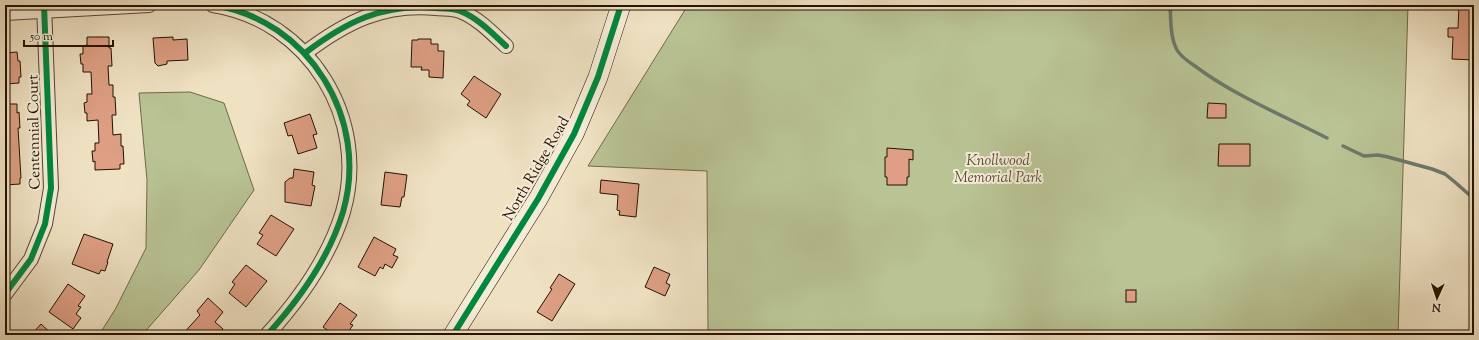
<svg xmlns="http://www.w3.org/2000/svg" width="1479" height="340" font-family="'Sorts Mill Goudy',serif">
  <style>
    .green { fill: #b9c394; stroke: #6f6a4a }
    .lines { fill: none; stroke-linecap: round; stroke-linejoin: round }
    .stream { stroke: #6b796b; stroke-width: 3.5 }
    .building { fill: #de9f84; stroke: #251101 }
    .street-casing { stroke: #584532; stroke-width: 16 }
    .secondary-casing { stroke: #251101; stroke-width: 20 }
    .street { stroke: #f5ecd8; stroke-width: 14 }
    .secondary { stroke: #f5ecd8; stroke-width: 19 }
    .cycleway-casing { stroke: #f5ecd8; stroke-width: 8 }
    .cycleway { stroke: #00873e; stroke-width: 6 }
    .labels { text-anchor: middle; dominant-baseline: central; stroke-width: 4; stroke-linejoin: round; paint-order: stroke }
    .street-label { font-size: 15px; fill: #251101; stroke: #f5ecd8 }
    .park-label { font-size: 15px; font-style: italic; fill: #594f34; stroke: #f5ecd8 }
  </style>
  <rect width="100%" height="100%" fill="#efe2c3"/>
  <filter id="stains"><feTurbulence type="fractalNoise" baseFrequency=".005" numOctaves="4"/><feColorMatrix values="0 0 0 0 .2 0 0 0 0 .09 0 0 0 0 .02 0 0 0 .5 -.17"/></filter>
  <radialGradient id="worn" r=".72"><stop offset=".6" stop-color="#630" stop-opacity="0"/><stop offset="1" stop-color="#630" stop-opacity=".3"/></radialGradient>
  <g class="green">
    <polygon points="688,5 1408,5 1398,335 708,335 707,171 588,166"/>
    <polygon points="190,92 224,103 254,190 199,270 142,335 99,335 116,308 146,248 147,180 139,93"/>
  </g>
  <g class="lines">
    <g class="stream">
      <path d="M1170 5C1171 20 1170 37 1177 50 1181 57 1189 62 1195 66 1233 95 1284 116 1327 138"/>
      <polyline points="1343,146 1364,156 1378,155 1388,157 1432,169 1445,174 1456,183 1474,199"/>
    </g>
  </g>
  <g class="building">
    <polygon points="1459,5 1474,5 1474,60 1452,59 1453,37 1448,37 1448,28 1458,28"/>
    <polygon points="87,37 109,37 109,48 111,48 112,66 108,66 109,85 113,85 113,97 115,97 116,115 112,115 113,135 121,134 121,146 123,146 124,164 120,164 120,169 95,170 95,161 93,162 92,151 95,151 95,143 99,143 98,120 87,121 87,113 85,113 84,103 87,102 87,94 92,94 91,72 83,72 83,64 81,64 80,54 83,54 83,46 87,45"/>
    <polygon points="173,37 173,40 187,39 188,60 167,61 167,64 158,66 155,63 153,38"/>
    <polygon points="418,39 431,39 431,44 438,44 438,51 444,51 443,78 429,77 429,70 421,70 422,67 411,67 412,40 418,40"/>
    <polygon points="17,52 18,61 20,61 21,77 19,77 19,83 5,84 5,53"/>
    <polygon points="474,76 501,94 486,118 467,105 470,101 461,94"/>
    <polygon points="1208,103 1226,104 1226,118 1207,118"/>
    <polygon points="5,104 17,104 17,113 19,112 20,128 18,128 21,178 20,178 20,184 5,185"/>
    <polygon points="310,114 317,134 313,135 317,148 298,154 292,135 288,136 284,123"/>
    <polygon points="1219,144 1250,144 1250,166 1218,166"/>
    <polygon points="887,148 913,150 913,160 909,159 909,177 907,177 907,185 887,185 887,177 885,177 885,157 887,157"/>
    <polygon points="294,169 314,172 312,185 315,186 311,206 285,202 285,182 290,178 293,178"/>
    <polygon points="385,172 407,175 404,197 402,197 400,207 381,205"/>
    <polygon points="601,180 639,184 636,217 619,215 620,211 617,210 618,195 600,193"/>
    <polygon points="271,215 294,229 276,256 257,244 263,235 259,233"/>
    <polygon points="84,234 113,244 107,262 108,262 105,271 101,270 99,274 72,264"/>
    <polygon points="374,237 396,249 393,255 398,257 392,268 385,264 383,269 380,267 375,276 358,267"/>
    <polygon points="246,265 267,281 246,307 229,293 235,284 232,282"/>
    <polygon points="654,267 670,274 666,283 670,285 665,296 645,287"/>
    <polygon points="559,274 575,284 552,321 537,312 552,289 550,288"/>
    <polygon points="68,284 85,296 78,306 81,307 76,314 81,318 73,329 49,312"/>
    <rect x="1126" y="290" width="10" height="12"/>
    <polygon points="208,298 223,312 215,322 223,329 217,335 182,335 200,315 197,311"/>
    <polygon points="340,303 357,315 350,324 353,325 346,335 334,335 323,327"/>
    <polygon points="41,324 53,335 31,335"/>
  </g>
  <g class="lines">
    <g class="street-casing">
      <g id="street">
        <path d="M213 5C309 20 370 119 343 212 329 258 299 300 267 335"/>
        <polyline points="5,13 149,5"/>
        <path d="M305 53C346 22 383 3 436 8 443 9 453 8 460 11 478 18 492 33 506 46"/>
        <polyline points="5,294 31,259 45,224 51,188 44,5"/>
      </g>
    </g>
    <g class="secondary-casing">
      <polyline id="secondary" points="453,335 538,199 574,134 598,77 621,5"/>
    </g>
    <use href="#street" class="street"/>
    <use href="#secondary" class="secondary"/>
    <g class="cycleway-casing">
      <g id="cycleway">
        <path d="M213 5C309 20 370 119 343 212 329 258 299 300 267 335"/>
        <path d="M305 53C346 22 383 3 436 8 443 9 453 8 460 11 478 18 492 33 506 46"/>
        <polyline points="5,294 31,259 45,224 51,188 44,5"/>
        <polyline points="453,335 538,199 574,134 598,77 621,5"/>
      </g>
    </g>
    <use href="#cycleway" class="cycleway"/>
  </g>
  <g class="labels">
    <g class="street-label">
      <text transform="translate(35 132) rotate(-91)">Centennial Court</text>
      <text transform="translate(537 169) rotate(-60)">North Ridge Road</text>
    </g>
    <g class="park-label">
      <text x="998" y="161">Knollwood<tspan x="998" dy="17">Memorial Park</tspan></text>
    </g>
  </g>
  <rect width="1479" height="340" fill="none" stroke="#efe2c3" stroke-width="20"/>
  <rect x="6" y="6" width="1467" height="328" fill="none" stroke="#251101" stroke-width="2"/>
  <rect x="10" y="10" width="1459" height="320" fill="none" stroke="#251101"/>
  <g transform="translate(1437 298) rotate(183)" stroke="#f5ecd8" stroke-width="3" paint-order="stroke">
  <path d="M0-3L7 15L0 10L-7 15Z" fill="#251101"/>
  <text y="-6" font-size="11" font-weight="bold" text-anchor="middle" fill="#251101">N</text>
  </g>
  <path d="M24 40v6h89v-6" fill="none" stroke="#251101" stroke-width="2"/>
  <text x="30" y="40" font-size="12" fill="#251101" stroke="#f5ecd8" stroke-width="3" paint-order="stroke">50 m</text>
  <rect width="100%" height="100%" filter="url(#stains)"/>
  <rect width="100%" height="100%" fill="url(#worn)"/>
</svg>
